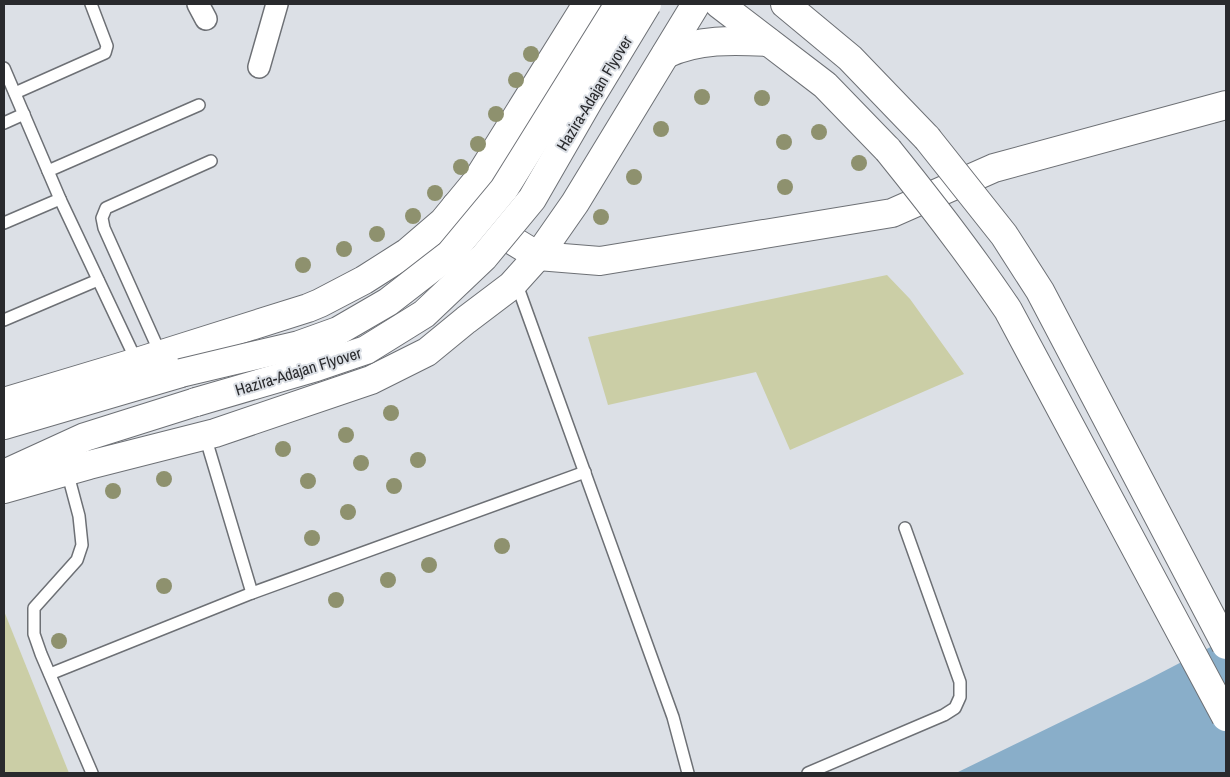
<svg xmlns="http://www.w3.org/2000/svg" width="1230" height="777" font-family="'Archivo Narrow',sans-serif">
  <style>
    .green { fill: #cbcea6 }
    .water { fill: #89aec9 }
    .lines { fill: none; stroke-linecap: round; stroke-linejoin: round }
    .lane-casing { stroke: #6d7075; stroke-width: 14 }
    .street-casing { stroke: #6d7075; stroke-width: 24 }
    .secondary-casing { stroke: #6d7075; stroke-width: 30 }
    .highway-casing { stroke: #6d7075; stroke-width: 30 }
    .lane { stroke: #fff; stroke-width: 11 }
    .street { stroke: #fff; stroke-width: 21 }
    .secondary { stroke: #fff; stroke-width: 28 }
    .highway { stroke: #fff; stroke-width: 28 }
    .secondary-bridge-casing { stroke: #6d7075; stroke-width: 30; stroke-linecap: butt }
    .highway-bridge-casing { stroke: #6d7075; stroke-width: 30; stroke-linecap: butt }
    .secondary-bridge { stroke: #fff; stroke-width: 28 }
    .highway-bridge { stroke: #fff; stroke-width: 28 }
    .tree { fill: #8e916e }
    .labels { text-anchor: middle; dominant-baseline: central; stroke-width: 4; stroke-linejoin: round; paint-order: stroke }
    .street-label { font-size: 16px; fill: #292a2d; stroke: #dce0e6 }
  </style>
  <rect width="100%" height="100%" fill="#dce0e6"/>
  <g class="green">
    <polygon points="887,275 910,299 964,374 790,450 756,372 608,405 588,337"/>
    <polygon points="4,611 69,773 4,773"/>
  </g>
  <polygon class="water" points="1226,639 1226,773 956,773 1145,681"/>
  <g class="lines">
    <g class="lane-casing">
      <g id="lane">
        <polyline points="4,68 60,199 137,362"/>
        <polyline points="15,93 105,53 107,46 91,4"/>
        <polyline points="4,123 24,114"/>
        <polyline points="48,171 199,105"/>
        <polyline points="4,223 60,199"/>
        <polyline points="516,282 673,717 688,773"/>
        <polyline points="4,320 98,280"/>
        <polyline points="161,355 104,228 102,218 106,208 211,161"/>
        <polyline points="205,436 252,593"/>
        <polyline points="67,471 79,516 82,545 77,560 34,608 34,634 41,654 92,773"/>
        <polyline points="50,674 252,593 585,472"/>
        <polyline points="808,773 944,715 955,708 960,697 960,682 905,528"/>
      </g>
    </g>
    <g class="street-casing">
      <g id="street">
        <polyline points="198,4 206,19"/>
        <polyline points="259,67 277,4"/>
      </g>
    </g>
    <g class="secondary-casing">
      <g id="secondary">
        <polyline points="719,4 825,85 888,150"/>
        <polyline points="785,4 850,58 927,138"/>
        <path d="M666 54C698 39 733 40 768 42"/>
        <polyline points="456,206 538,256 600,261 892,213 994,168 1226,105"/>
        <polyline points="4,402 137,362 308,308 320,303 364,280 408,252 443,222 476,182 587,4"/>
        <polyline points="4,489 89,465 215,433 371,380 427,352 466,320 511,286 538,256 575,203 696,4"/>
      </g>
    </g>
    <g class="highway-casing">
      <g id="highway">
        <polyline points="4,425 181,373"/>
        <polyline points="4,474 85,437 196,402"/>
      </g>
    </g>
    <use href="#lane" class="lane"/>
    <use href="#street" class="street"/>
    <use href="#secondary" class="secondary"/>
    <use href="#highway" class="highway"/>
    <g class="secondary-bridge-casing">
      <g id="secondary-bridge">
        <polyline points="927,138 1004,235 1040,291 1226,645"/>
        <path d="M888 150C930 202 971 255 1008 310L1226 717"/>
      </g>
    </g>
    <g class="highway-bridge-casing">
      <g id="highway-bridge">
        <polyline points="181,373 299,345 338,331 388,302 450,254 504,189 619,4"/>
        <polyline points="196,402 316,367 366,350 424,314 484,257 532,199 589,100 647,4"/>
      </g>
    </g>
    <use href="#secondary-bridge" class="secondary-bridge"/>
    <use href="#highway-bridge" class="highway-bridge"/>
  </g>
  <g class="tree">
    <circle cx="531" cy="54" r="8"/>
    <circle cx="516" cy="80" r="8"/>
    <circle cx="702" cy="97" r="8"/>
    <circle cx="762" cy="98" r="8"/>
    <circle cx="496" cy="114" r="8"/>
    <circle cx="661" cy="129" r="8"/>
    <circle cx="819" cy="132" r="8"/>
    <circle cx="784" cy="142" r="8"/>
    <circle cx="478" cy="144" r="8"/>
    <circle cx="859" cy="163" r="8"/>
    <circle cx="461" cy="167" r="8"/>
    <circle cx="634" cy="177" r="8"/>
    <circle cx="785" cy="187" r="8"/>
    <circle cx="435" cy="193" r="8"/>
    <circle cx="413" cy="216" r="8"/>
    <circle cx="601" cy="217" r="8"/>
    <circle cx="377" cy="234" r="8"/>
    <circle cx="344" cy="249" r="8"/>
    <circle cx="303" cy="265" r="8"/>
    <circle cx="391" cy="413" r="8"/>
    <circle cx="346" cy="435" r="8"/>
    <circle cx="283" cy="449" r="8"/>
    <circle cx="418" cy="460" r="8"/>
    <circle cx="361" cy="463" r="8"/>
    <circle cx="164" cy="479" r="8"/>
    <circle cx="308" cy="481" r="8"/>
    <circle cx="394" cy="486" r="8"/>
    <circle cx="113" cy="491" r="8"/>
    <circle cx="348" cy="512" r="8"/>
    <circle cx="312" cy="538" r="8"/>
    <circle cx="502" cy="546" r="8"/>
    <circle cx="429" cy="565" r="8"/>
    <circle cx="388" cy="580" r="8"/>
    <circle cx="164" cy="586" r="8"/>
    <circle cx="336" cy="600" r="8"/>
    <circle cx="59" cy="641" r="8"/>
  </g>
  <g class="labels">
    <g class="street-label">
      <text transform="translate(594 93) rotate(-59)">Hazira-Adajan Flyover</text>
      <text transform="translate(298 371) rotate(-17)">Hazira-Adajan Flyover</text>
    </g>
  </g>
  <rect width="1230" height="777" fill="none" stroke="#292a2d" stroke-width="10"/>
</svg>
